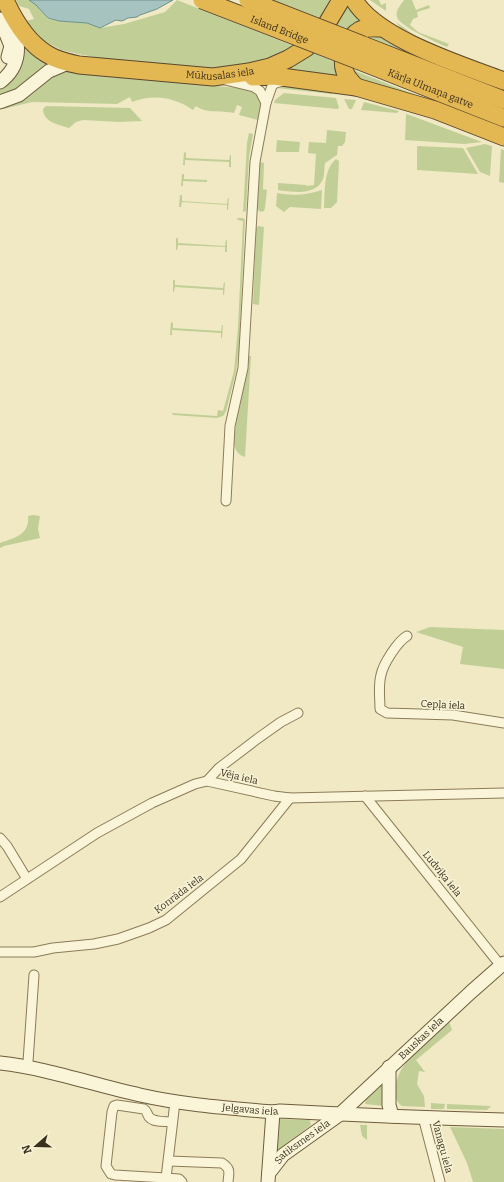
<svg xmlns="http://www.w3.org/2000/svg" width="504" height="1182" font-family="Bitter,serif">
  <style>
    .green { fill: #c1cf97 }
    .water { fill: #a6c3bf; stroke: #6c928e }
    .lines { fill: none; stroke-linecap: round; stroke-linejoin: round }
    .street-casing { stroke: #8c7b59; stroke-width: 11 }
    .secondary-casing { stroke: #6e5c3c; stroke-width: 15 }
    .highway-casing { stroke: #5a482e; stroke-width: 19 }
    .street { stroke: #faf5d8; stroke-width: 9 }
    .secondary { stroke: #faf5d8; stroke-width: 13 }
    .highway { stroke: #e3b751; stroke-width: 17 }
    .highway-bridge-casing { stroke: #5a482e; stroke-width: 19; stroke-linecap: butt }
    .highway-bridge { stroke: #e3b751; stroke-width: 17 }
    .labels { text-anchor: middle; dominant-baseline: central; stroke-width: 3.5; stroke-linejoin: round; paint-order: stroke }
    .street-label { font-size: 10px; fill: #3b301e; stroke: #f7f2d4 }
  </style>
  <rect width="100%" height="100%" fill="#f0e9c4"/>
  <g class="green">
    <polygon points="16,0 29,0 36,5 48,19 59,21 87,23 100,28 124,24 165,12 177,0 296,47 261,63 214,69 111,60 78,54 61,50 43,40 26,21 34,19 29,9 19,6"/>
    <polygon points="274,0 334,0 323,19"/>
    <polygon points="370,0 379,0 381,5 386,3 386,11"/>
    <path d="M404 0H412L416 10 429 5 430 8 417 12 418 17 413 19 410 25 418 32 449 44 447 47C438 43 399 26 397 17 395 10 401 5 404 0Z"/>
    <polygon points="348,2 368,23 354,31 335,24"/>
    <path d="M396 22 414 35 446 49V51C431 44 404 36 396 22Z"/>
    <polygon points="370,32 504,89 361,34"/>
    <path d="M21 45C26 50 45 63 47 66L25 85 0 97V88Z"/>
    <polygon points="312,52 340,64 346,81 272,72"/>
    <polygon points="354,70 358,72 426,99 370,84 357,77 353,72"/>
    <path d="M66 71H76L102 76 250 89 255 92 262 102 258 120 239 115 242 107 237 105 234 113C221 110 206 114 196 106L193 110C174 97 154 94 132 102L130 97 117 104 32 102 3 109C9 103 23 99 31 94 43 87 51 73 66 71Z"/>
    <polygon points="282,85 332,92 333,93 332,94 276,88"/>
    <polygon points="284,93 336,98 339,108 337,109 274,103 275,100"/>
    <polygon points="344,99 356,100 352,109 349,109"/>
    <polygon points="364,102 399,111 397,113 361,110"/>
    <path d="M46 106 130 108 142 121 119 122 83 120 76 122 69 128C59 125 43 122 43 109Z"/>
    <polygon points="406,114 412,116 482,142 464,144 405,140"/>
    <path d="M327 130 346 132 345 142 342 146H338L337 155 325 163C324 168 325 177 322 181 314 196 291 192 278 190V183L306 185V186L314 185 316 154 308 153 309 142 326 143Z"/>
    <polygon points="249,133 253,134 249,157 246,211 243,212 247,143"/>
    <polygon points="277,140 300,142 299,152 276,152"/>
    <polygon points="485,144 492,146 490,176 480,172 466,148"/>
    <polygon points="417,146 463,148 478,174 417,170"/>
    <polygon points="501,149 504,150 504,183 499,182"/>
    <polygon points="184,152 186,153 186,158 229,160 230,155 231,155 231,167 229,167 229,162 185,160 185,165 183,165"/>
    <path d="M336 159 339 161 337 202 331 208H324C325 193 323 170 336 159Z"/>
    <polygon points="260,162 264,163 263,189 267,190 265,208 264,211 261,212 258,210 257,208"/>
    <polygon points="182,174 184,174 184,179 207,180 207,182 183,181 183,186 181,186"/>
    <path d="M322 190 321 209 290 207 284 212 276 206 277 193C293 196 307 195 322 190Z"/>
    <polygon points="180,195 182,195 182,201 227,204 228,198 229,198 228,210 227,210 227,205 182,202 181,207 179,207"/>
    <polygon points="237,218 243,218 245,220 239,349 236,372 226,411 223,416 217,418 173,415 172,413 217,416 218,410 223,411 234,371 238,327 243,221 238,220"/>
    <polygon points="258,226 264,227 259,305 253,304 256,228"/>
    <polygon points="176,238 178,238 178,243 225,246 226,240 227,240 227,252 225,252 225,247 178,245 177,250 176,250"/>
    <polygon points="173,280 175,280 175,285 223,288 224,282 225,283 224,295 223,295 223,290 175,287 174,292 173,292"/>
    <polygon points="171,322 173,323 173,328 221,331 222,325 223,325 222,338 221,338 221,333 172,330 172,335 170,335"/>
    <path d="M249 356H251L245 457C238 455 235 450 234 443L237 413 248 370Z"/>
    <path d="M33 515 40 516 38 529 40 538 4 546 0 548V543C14 538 30 535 28 516Z"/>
    <polygon points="430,627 504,630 504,669 460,664 463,647 416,632"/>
    <path d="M449 1021 452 1030 416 1060 425 1072 419 1071 417 1084 424 1096 425 1107 402 1106C389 1097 397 1074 405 1064 408 1059 413 1055 418 1051 428 1041 439 1031 449 1021Z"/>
    <polygon points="383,1084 384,1106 365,1104 366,1100"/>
    <polygon points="431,1103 445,1104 444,1109 431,1109"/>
    <polygon points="447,1104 491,1106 487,1110 447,1109"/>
    <polygon points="279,1119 310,1120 311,1125 278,1150 276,1149"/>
    <polygon points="360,1125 367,1125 367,1140 362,1136"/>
    <polygon points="450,1127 504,1129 504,1182 473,1182 467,1163"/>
  </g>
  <polygon class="water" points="29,0 173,0 157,9 140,15 137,17 128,18 122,21 116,20 100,28 87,23 59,21 48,18 36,5"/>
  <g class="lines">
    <g class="street-casing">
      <g id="street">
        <polyline points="225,80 254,87 260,91 266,103"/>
        <polyline points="226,501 230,426 243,368 255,162 266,103 272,86 275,83 284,81"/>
        <path d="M407 636C398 641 383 664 381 675 378 686 380 698 380 709L387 713 453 715 504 723"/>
        <polyline points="207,781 219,768 257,739 281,722 298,713"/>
        <polyline points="365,796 501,966"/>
        <polyline points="0,838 7,846 27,879"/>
        <polyline points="0,897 97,833 152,803 195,784 207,781 274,796 290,798 504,793"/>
        <polyline points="0,952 34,952 53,948 94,944 118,939 149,928 166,920 241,859 290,798"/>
        <polyline points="26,1068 28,1062 34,975"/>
        <polyline points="175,1102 166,1178 179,1179 182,1182"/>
        <polyline points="423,1117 440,1182"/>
        <path d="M169 1161 222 1163C231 1169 229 1172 228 1182"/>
        <path d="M166 1178 115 1175 111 1174 106 1166 112 1112 114 1106 117 1105 144 1109C147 1111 147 1114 149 1117 154 1123 166 1121 172 1122"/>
      </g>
    </g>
    <g class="secondary-casing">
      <g id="secondary">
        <polyline points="0,19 11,46 8,57"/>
        <path d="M0 82C22 66 19 45 14 21"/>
        <polyline points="0,102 19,95 49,71 68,63"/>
        <path id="s1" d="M0 1063C46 1068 94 1085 140 1095 184 1105 228 1108 273 1112L280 1111C355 1115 429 1118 504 1120"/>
        <polyline points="389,1067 389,1105 392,1116"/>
        <path id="s2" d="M269 1173 283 1155 339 1115 471 992 504 963"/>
        <polyline points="268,1182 273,1112"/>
      </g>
    </g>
    <g class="highway-casing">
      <g id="highway">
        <path id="s3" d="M5 0C14 20 27 42 47 54 56 60 69 63 79 65L213 77 249 72 270 67 288 59 306 48 312 42 326 25 341 0"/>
        <path d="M354 0C377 39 462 65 504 81"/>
        <polyline points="363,45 504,100"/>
        <path id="s4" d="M357 60 504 118"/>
        <polyline points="253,77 274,76 356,87 435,110 504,137"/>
        <path d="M356 87C351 82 347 78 345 72 340 59 347 37 360 30 366 27 374 28 381 28"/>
      </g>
    </g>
    <use href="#street" class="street"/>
    <use href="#secondary" class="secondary"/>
    <use href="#highway" class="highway"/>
    <g class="highway-bridge-casing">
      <g id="highway-bridge">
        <path id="s5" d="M202 0 357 60"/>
        <polyline points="248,0 363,45"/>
      </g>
    </g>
    <use href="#highway-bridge" class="highway-bridge"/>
  </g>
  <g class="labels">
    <g class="street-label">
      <text stroke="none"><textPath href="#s5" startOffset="83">Island Bridge</textPath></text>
      <text stroke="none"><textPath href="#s3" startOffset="245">Mūkusalas iela</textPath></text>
      <text stroke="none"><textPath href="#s4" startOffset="79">Kārļa Ulmaņa gatve</textPath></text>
      <text transform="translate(443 705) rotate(3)">Cepļa iela</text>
      <text transform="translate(239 777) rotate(13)">Vēja iela</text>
      <text transform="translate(442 874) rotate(51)">Ludviķa iela</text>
      <text transform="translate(179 894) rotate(-37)">Konrāda iela</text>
      <text stroke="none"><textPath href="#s2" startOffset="204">Bauskas iela</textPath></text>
      <text stroke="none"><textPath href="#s1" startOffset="255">Jelgavas iela</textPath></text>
      <text stroke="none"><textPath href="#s2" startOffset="46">Satiksmes iela</textPath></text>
      <text transform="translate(442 1147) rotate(75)">Vanagu iela</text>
    </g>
  </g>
  <g transform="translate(36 1146) rotate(250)" stroke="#f7f2d4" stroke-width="3" paint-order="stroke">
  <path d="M0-3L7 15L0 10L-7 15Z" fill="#3b301e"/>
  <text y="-6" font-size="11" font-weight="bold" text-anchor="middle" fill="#3b301e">N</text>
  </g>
</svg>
